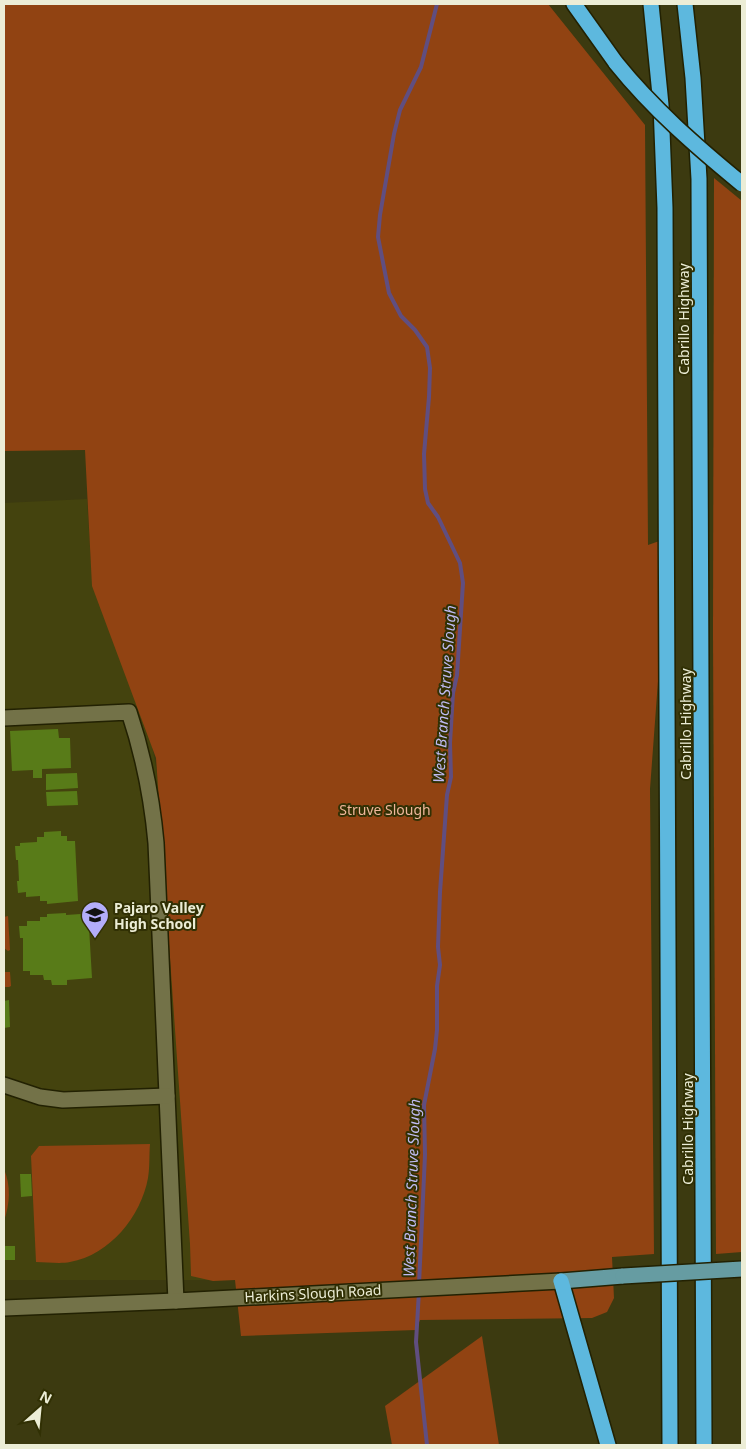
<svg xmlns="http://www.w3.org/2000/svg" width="746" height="1449" font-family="'Noto Sans',sans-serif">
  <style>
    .built { fill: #44430e }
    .green { fill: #914312 }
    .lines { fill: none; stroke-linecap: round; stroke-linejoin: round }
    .stream { stroke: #604e80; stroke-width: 4 }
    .building { fill: #587b18 }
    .minor-casing { stroke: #222102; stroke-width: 18 }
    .major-casing { stroke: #222102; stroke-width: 18 }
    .highway-casing { stroke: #222102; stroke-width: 18 }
    .minor { stroke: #737248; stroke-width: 15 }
    .major { stroke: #669ca2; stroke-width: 15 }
    .highway { stroke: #5db8de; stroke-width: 15 }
    .major-bridge-casing { stroke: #222102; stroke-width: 18; stroke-linecap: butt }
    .highway-bridge-casing { stroke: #222102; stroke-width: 18; stroke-linecap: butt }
    .major-bridge { stroke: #669ca2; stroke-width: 15 }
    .highway-bridge { stroke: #5db8de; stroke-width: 15 }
    .labels { text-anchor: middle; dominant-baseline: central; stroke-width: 4; stroke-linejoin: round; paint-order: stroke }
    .street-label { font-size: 14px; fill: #ecedd6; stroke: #313004 }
    .park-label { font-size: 14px; fill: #efb69a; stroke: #313004 }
    .poi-label { font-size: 14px; font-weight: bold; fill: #ecedd6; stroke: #313004; text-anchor: start }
    .water-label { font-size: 15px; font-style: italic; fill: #bfbbf2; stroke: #313004 }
  </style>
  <rect width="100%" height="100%" fill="#3c3a10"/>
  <polygon class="built" points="87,499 91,563 151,741 154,756 197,992 238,1280 4,1280 4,503"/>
  <g class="green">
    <polygon points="4,4 548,4 645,125 648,545 665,539 663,614 650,789 654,1254 612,1257 614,1298 607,1312 592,1318 420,1320 416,1330 241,1336 235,1280 213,1281 191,1276 190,1244 156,758 92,586 85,450 4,451"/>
    <polygon points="714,178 742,201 742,1252 716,1254 713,634"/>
    <polygon points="8,916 10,950 8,951 4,948 4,917"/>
    <polygon points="4,972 10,972 11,986 9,987 4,987"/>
    <path d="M150 1144C149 1155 150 1167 148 1178 141 1216 110 1255 70 1262 60 1264 47 1262 36 1262L31 1156 39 1146Z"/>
    <path d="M4 1169C11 1186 10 1203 4 1221Z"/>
    <polygon points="482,1336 499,1445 392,1445 385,1406"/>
  </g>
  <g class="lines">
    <g class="stream">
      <polyline points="419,1284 425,1155 424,1105 435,1049 437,1030 437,986 440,965 438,947 440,892 447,795 451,777 450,743 453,693 457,675 463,583 460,563 438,517 428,503 425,489 424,454 429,397 430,368 427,347 415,330 401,316 389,293 378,237 380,215 394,134 400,110 421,67 437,4"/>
      <polyline points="419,1291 416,1342 427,1445"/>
    </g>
  </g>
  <g class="building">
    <polygon points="58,729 59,738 70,738 71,768 42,769 42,778 33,778 33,770 12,771 10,731"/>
    <polygon points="77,773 78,788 46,790 46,774"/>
    <polygon points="77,791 78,805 47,806 46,792"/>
    <polygon points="61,831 61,836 67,836 67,841 75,841 78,901 47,904 47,901 40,901 40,896 26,897 26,892 18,893 17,881 19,881 18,860 16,860 15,846 20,846 20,843 37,842 37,837 44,837 44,832"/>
    <polygon points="66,913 66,915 95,913 95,926 89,927 92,978 67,980 67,985 52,985 51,980 44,980 43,975 30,975 30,971 23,971 23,938 20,938 19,926 27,926 27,921 40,921 40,917 47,917 47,914"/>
    <polygon points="9,1000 10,1027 4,1028 4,1001"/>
    <polygon points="20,1174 31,1174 32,1196 21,1197"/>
    <rect x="4" y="1246" width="11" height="14"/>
  </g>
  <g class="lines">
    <g class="minor-casing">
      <g id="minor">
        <path d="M4 718 129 712C143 754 152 798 156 843L176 1301"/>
        <polyline points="4,1085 40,1097 63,1100 167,1096"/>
        <polyline points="4,1308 176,1301 561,1281"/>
      </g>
    </g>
    <g class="major-casing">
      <polyline id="major" points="561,1281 623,1276"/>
    </g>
    <g class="highway-casing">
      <g id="highway">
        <polyline points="574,4 616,63"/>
        <polyline points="651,4 661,105 665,208 670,1445"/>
        <polyline points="685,4 693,78 699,179 704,1445"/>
        <polyline points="561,1281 608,1445"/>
      </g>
    </g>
    <use href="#minor" class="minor"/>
    <use href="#major" class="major"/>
    <use href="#highway" class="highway"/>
    <g class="major-bridge-casing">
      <polyline id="major-bridge" points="623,1276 742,1269"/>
    </g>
    <g class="highway-bridge-casing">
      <path id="highway-bridge" d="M616 63C653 109 697 147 742 184"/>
    </g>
    <use href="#major-bridge" class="major-bridge"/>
    <use href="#highway-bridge" class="highway-bridge"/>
  </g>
  <defs>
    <g id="school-pin" transform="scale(1.4375)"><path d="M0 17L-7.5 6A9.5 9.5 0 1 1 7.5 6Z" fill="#b3adf9" stroke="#313004"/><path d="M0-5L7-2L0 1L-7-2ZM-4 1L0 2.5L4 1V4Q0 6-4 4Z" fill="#111"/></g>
  </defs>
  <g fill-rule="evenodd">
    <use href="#school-pin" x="95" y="915"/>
  </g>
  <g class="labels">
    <g class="street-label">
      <text transform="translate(683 319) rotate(-90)">Cabrillo Highway</text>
      <text transform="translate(685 724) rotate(-90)">Cabrillo Highway</text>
      <text transform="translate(687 1129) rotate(-90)">Cabrillo Highway</text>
      <text transform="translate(313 1293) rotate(-3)">Harkins Slough Road</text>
    </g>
    <g class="park-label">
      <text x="385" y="809">Struve Slough</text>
    </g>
    <g class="poi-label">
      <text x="114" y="907">Pajaro Valley<tspan x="114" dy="16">High School</tspan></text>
    </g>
    <g class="water-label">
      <text transform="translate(444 694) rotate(-86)">West Branch Struve Slough</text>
      <text transform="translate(411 1188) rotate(-88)">West Branch Struve Slough</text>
    </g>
  </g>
  <rect width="746" height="1449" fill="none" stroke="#ecedd6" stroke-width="10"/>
  <g transform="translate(40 1409) rotate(27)" stroke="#313004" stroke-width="4" paint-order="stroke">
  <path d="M0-4L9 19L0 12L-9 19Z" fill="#ecedd6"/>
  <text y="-8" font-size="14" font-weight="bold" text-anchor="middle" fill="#ecedd6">N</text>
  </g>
</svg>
